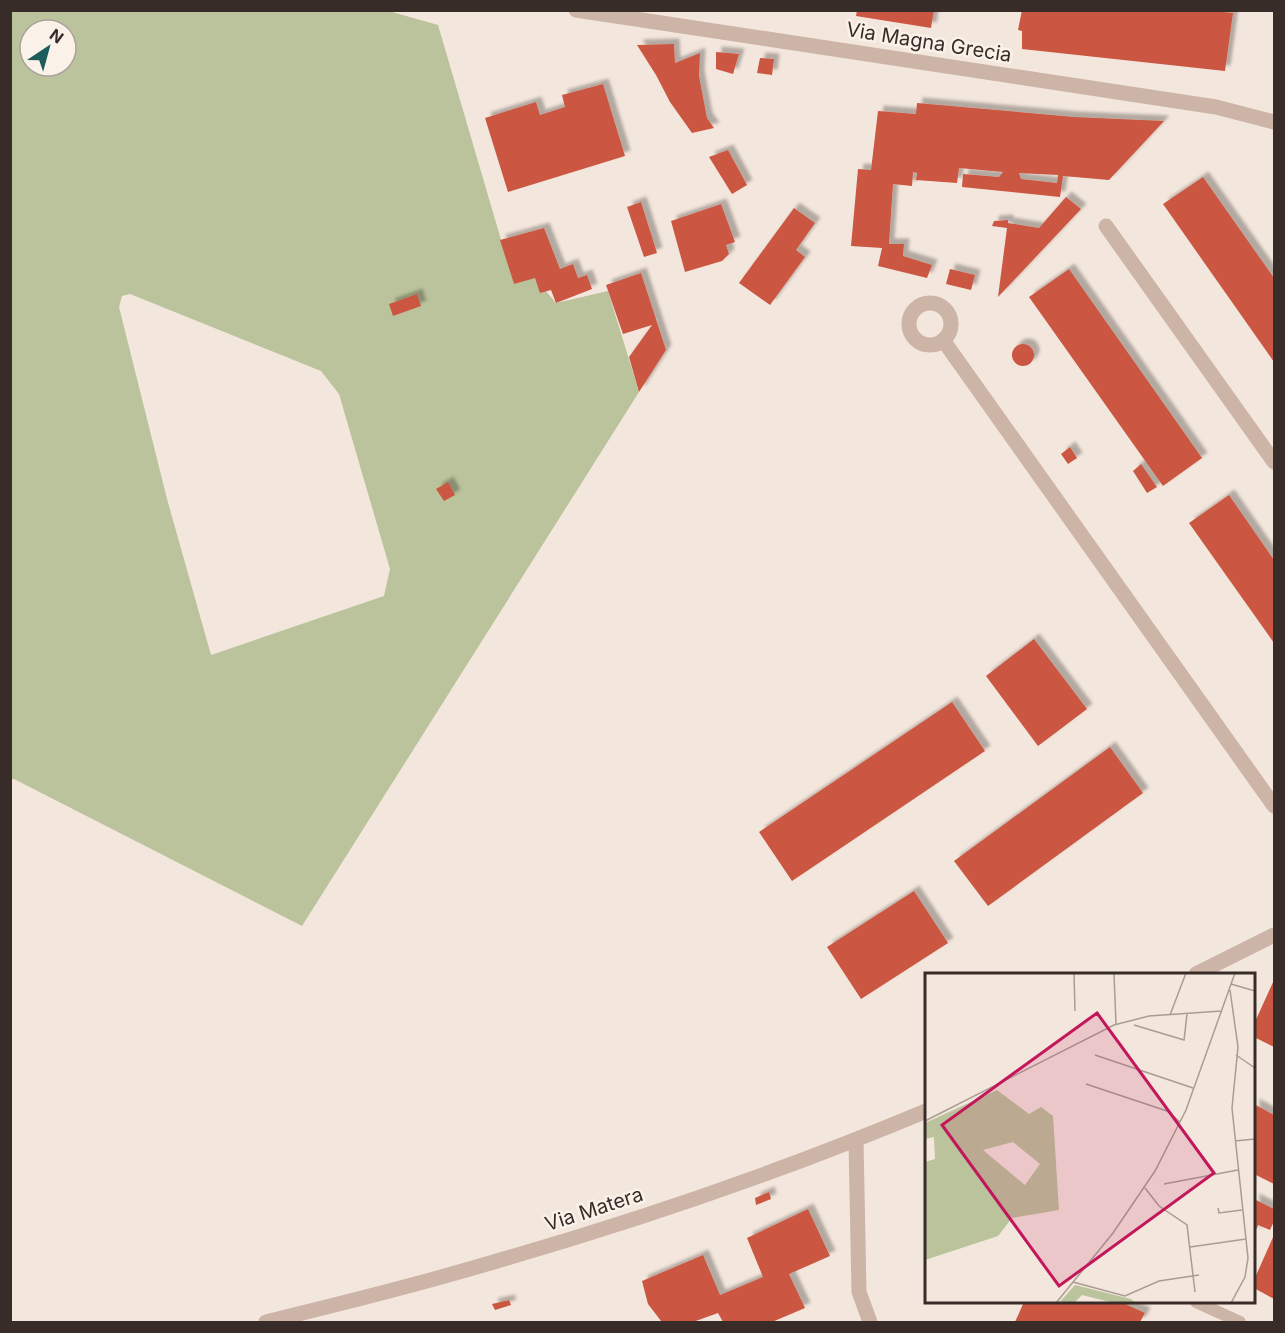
<svg xmlns="http://www.w3.org/2000/svg" width="1285" height="1333" font-family="Inter,sans-serif">
  <style>
    .green { fill: #bac39b; fill-rule: evenodd }
    .building { fill: #cb5642; fill-rule: evenodd; filter: url(#shadow) }
    .lines { fill: none; stroke-linecap: round; stroke-linejoin: round }
    .service { stroke: #ccb4a7; stroke-width: 12 }
    .minor { stroke: #ccb4a7; stroke-width: 15 }
    .tertiary { stroke: #ccb4a7; stroke-width: 15 }
    .labels { text-anchor: middle; dominant-baseline: central; stroke-width: 5; stroke-linejoin: round; paint-order: stroke }
    .street-label { font-size: 20px; fill: #382c28; stroke: #faf1e9 }
    .inset-road { fill: none; stroke: #a89c94; stroke-width: 1.5 }
    .view { fill: #c2185b; fill-opacity: 0.15; stroke: #c2185b; stroke-width: 3 }
    .inset-edge { fill: none; stroke: #382c28; stroke-width: 3 }
  </style>
  <defs>
    <filter id="shadow"><feDropShadow dx="5.5" dy="-5.5" stdDeviation="1.5" flood-color="#0004"/></filter>
  </defs>
  <rect width="100%" height="100%" fill="#f3e6dc"/>
  <path class="green" d="M385 10 438 25 514 284 534 277 556 303 608 291 639 392 302 926 14 779H11V11ZM30 30H66V66H30ZM130 294 321 371 339 394 390 569 384 596 211 655 167 499 119 307 122 296Z"/>
  <g class="building">
    <polygon points="857,10 934,10 931,28 856,16"/>
    <polygon points="1022,10 1203,10 1233,13 1225,71 1022,49 1022,31 1018,30"/>
    <polygon points="674,44 675,63 700,53 699,76 707,118 714,128 692,133 670,102 656,75 637,45"/>
    <polygon points="716,52 739,54 733,74 716,69"/>
    <polygon points="760,58 774,59 772,75 757,73"/>
    <polygon points="603,84 625,156 508,192 485,118 536,102 540,115 565,107 562,95"/>
    <path d="M917 103 1074 117 1164 121 1109 180 1063 176 1060 197 962 187 963 174 999 177 1003 172 959 168 957 183 916 180 917 173 913 172 912 186 893 184 889 244H904L903 256 932 265 927 278 878 266 882 248 851 246 858 169 871 170 878 111 916 114ZM1019 173 1058 175 1057 183 1021 179Z"/>
    <polygon points="728,150 747,185 732,194 709,157"/>
    <polygon points="1203,177 1274,278 1274,362 1163,204"/>
    <polygon points="1066,197 1081,209 998,297 1007,228 992,226 994,221 1008,220 1008,223 1039,228"/>
    <polygon points="641,202 657,253 644,257 627,207"/>
    <polygon points="721,204 735,242 726,245 729,254 722,261 685,272 671,221"/>
    <polygon points="794,208 815,223 796,250 805,257 770,305 739,283"/>
    <polygon points="544,228 560,269 573,264 578,278 587,275 592,289 556,303 551,290 540,293 535,278 514,284 500,240"/>
    <polygon points="950,269 975,275 971,290 946,284"/>
    <polygon points="1069,269 1202,458 1163,486 1029,297"/>
    <polygon points="641,273 666,350 639,392 629,357 652,325 623,334 606,285"/>
    <polygon points="417,294 421,306 393,316 389,304"/>
    <circle cx="1023" cy="355" r="11"/>
    <polygon points="1070,447 1077,458 1068,464 1061,454"/>
    <polygon points="1141,464 1157,487 1147,493 1133,471"/>
    <polygon points="448,482 455,495 444,501 436,489"/>
    <polygon points="1229,495 1274,560 1274,643 1189,523"/>
    <polygon points="1034,639 1087,709 1038,746 986,676"/>
    <polygon points="952,702 985,751 792,881 759,832"/>
    <polygon points="1110,747 1143,793 988,906 954,861"/>
    <polygon points="914,891 948,943 861,999 827,947"/>
    <polygon points="1274,980 1274,1047 1254,1037 1254,1024"/>
    <polygon points="1254,1104 1274,1115 1274,1184 1254,1174"/>
    <polygon points="769,1192 771,1199 756,1205 755,1198"/>
    <polygon points="1254,1199 1274,1209 1274,1221 1270,1230 1258,1225 1254,1235"/>
    <polygon points="808,1209 830,1256 789,1274 805,1308 772,1322 723,1322 718,1313 693,1322 666,1322 661,1321 648,1304 642,1281 703,1255 720,1295 763,1277 747,1238"/>
    <polygon points="1274,1235 1274,1299 1254,1288 1254,1280"/>
    <polygon points="509,1300 511,1305 495,1310 492,1304"/>
    <polygon points="1024,1302 1121,1302 1145,1313 1140,1322 1015,1322"/>
  </g>
  <g class="lines">
    <polyline class="service" points="1196,1302 1240,1322"/>
    <g class="minor">
      <polyline points="576,10 1216,107 1274,122"/>
      <polyline points="1106,226 1274,462"/>
      <circle cx="930" cy="324" r="21"/>
      <polyline points="943,340 1274,806"/>
      <polyline points="856,1140 859,1292 870,1322"/>
    </g>
    <g class="tertiary">
      <polyline points="1196,974 1274,935"/>
      <path d="M266 1322C347 1302 428 1282 507 1258 649 1217 790 1168 926 1111"/>
    </g>
  </g>
  <g class="labels">
    <g class="street-label">
      <text transform="translate(929 42) rotate(9)">Via Magna Grecia</text>
      <text transform="translate(594 1209) rotate(-18)">Via Matera</text>
    </g>
  </g>
  <g transform="translate(925 973)">
    <rect width="330" height="330" fill="#f3e6dc"/>
    <path d="M72 117 104 141 116 134 128 143 134 237 87 245 73 263 0 287V189L10 186 9 164 0 166V150ZM88 169 115 191 100 212 58 177ZM150 312 206 326 211 330H189L157 322 149 330H134Z" fill="#bac39b" fill-rule="evenodd"/>
    <path class="inset-road" d="M149 0 150 38M189 0 191 52M306 11 330 18M305 17 313 74 307 135 323 285 320 304 306 330M245 42 261 0M209 52 259 67 262 41M170 82 268 115M311 82 330 95M161 111 242 138 255 149M0 148 189 52 224 43 296 38M310 168 330 166M239 211 313 197M220 215 234 233 262 252 270 319M293 235 294 240 317 237M265 274 321 266M148 309 200 323 234 308 274 302M131 330 188 260 230 198 261 137 310 0"/>
    <path class="view" d="M172 40 289 200 134 313 17 152Z"/>
    <rect width="330" height="330" class="inset-edge"/>
  </g>
  <rect width="1285" height="1333" fill="none" stroke="#382c28" stroke-width="24"/>
  <g transform="translate(48 48) rotate(36)"><circle r="28" fill="#faf1e9" stroke="#aca29c" stroke-width="1.5"/>
  <path d="M0-4.5L10 22L0 15L-10 22Z" fill="#1c5c5a"/>
  <text y="-9" font-size="16" font-weight="bold" text-anchor="middle" fill="#382c28">N</text>
  </g>
</svg>
